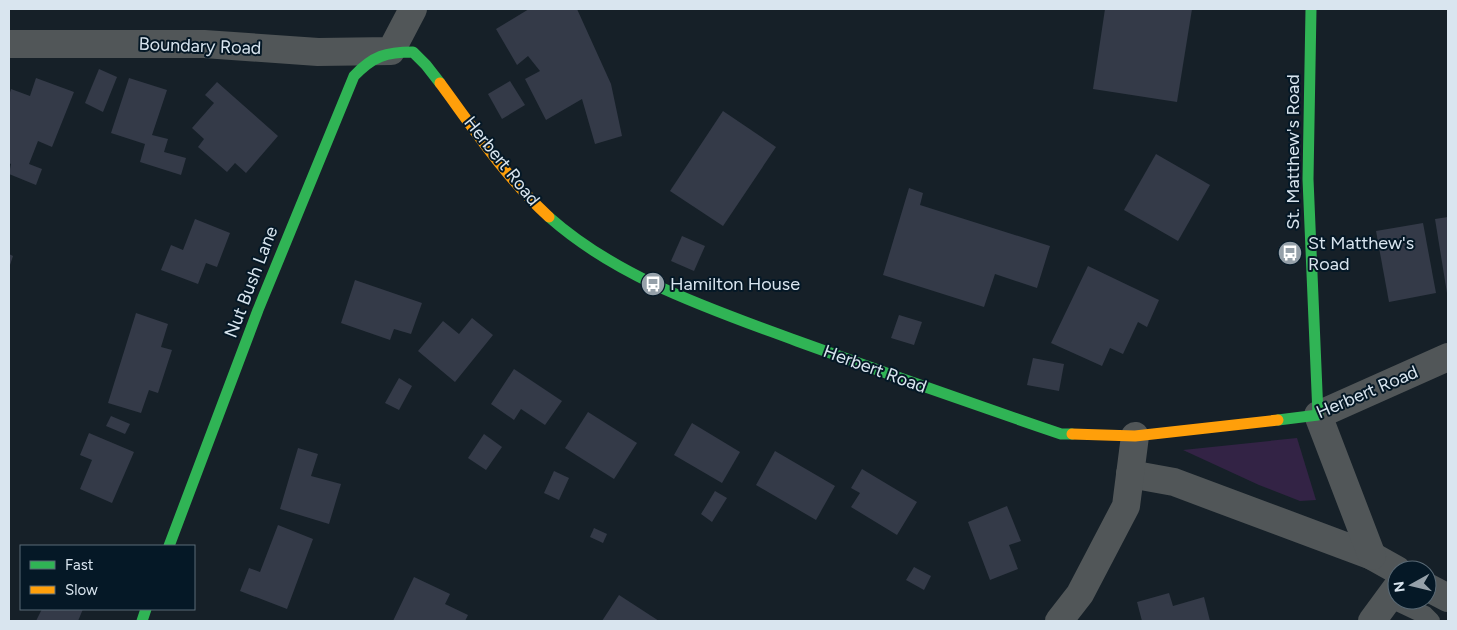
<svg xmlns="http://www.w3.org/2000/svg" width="1457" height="630" font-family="Figtree,sans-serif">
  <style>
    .green { fill: #332345 }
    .building { fill: #343a48 }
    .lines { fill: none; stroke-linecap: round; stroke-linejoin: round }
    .lane { stroke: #515658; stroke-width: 18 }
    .street { stroke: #515658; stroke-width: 28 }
    .fast { stroke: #30b455; stroke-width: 11 }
    .slow { stroke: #ff9f0a; stroke-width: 11 }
    .labels { text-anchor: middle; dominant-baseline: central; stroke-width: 4; stroke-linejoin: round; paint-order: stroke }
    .street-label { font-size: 18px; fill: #d9e5ef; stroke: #051826 }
    .poi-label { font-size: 18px; fill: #d9e5ef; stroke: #051826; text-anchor: start }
  </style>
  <rect width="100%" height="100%" fill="#162028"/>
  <polygon class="green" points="1297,438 1316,500 1300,501 1259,485 1183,450"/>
  <g class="building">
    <polygon points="529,9 577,9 611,84 622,136 595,144 582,99 546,120 525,79 540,71 528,56 517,65 496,29"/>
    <polygon points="1105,9 1192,9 1177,102 1093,89"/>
    <polygon points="99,69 117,77 103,112 85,103"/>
    <polygon points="36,78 74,92 52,147 38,141 29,164 42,169 36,185 9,174 11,164 9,163 9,96 11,89 30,96"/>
    <polygon points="129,78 167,90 152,135 168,139 164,152 186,158 181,175 140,162 145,144 111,133"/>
    <polygon points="510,81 525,105 502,119 488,94"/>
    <polygon points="217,82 278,136 246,173 235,163 227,172 198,147 204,139 192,128 214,103 205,95"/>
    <polygon points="723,111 776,147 723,226 670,191"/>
    <polygon points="1156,154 1210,185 1178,241 1124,210"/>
    <polygon points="909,188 923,193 920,205 1050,246 1037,288 995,274 984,307 883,275"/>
    <polygon points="1448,217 1448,293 1447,293 1435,219"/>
    <polygon points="195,219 230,233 217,267 206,263 198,284 161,270 171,245 183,250"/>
    <polygon points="1423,223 1436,293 1389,302 1376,231"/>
    <polygon points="682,236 705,246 694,271 671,261"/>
    <polygon points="9,254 13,256 9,268"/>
    <polygon points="1088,266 1159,300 1147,327 1138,322 1123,354 1110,348 1102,366 1051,343"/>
    <polygon points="355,280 422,303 411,334 394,329 390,340 341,323"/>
    <polygon points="136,313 168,324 161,347 172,350 158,393 149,390 141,413 108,403"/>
    <polygon points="899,315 922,322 914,345 891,338"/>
    <polygon points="472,318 493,335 455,382 418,351 443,321 459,334"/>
    <polygon points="1033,358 1064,364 1059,391 1027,385"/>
    <polygon points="514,369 562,401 545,425 521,409 514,420 491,404"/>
    <polygon points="399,378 412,386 399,410 385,403"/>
    <polygon points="588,412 637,443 614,479 565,448"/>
    <polygon points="111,416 130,424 125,434 106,426"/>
    <polygon points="692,423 740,452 722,483 674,455"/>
    <polygon points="89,433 134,452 112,503 80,489 92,460 80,455"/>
    <polygon points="484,434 502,447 486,470 468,458"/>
    <polygon points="298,448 318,454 311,476 341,484 329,524 280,509"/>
    <polygon points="775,451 835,486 816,520 756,485"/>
    <polygon points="862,469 917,502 897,535 851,507 860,493 851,488"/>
    <polygon points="554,471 569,478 559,500 544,493"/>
    <polygon points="715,491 727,498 712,522 701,514"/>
    <polygon points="1007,506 1021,541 1009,545 1018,569 990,580 968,522"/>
    <polygon points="278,525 313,539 287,609 240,591 249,568 260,572"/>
    <polygon points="594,528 607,534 603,543 590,537"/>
    <polygon points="914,567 931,576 924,590 906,580"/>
    <polygon points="414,577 450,594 445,604 468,615 465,621 393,621"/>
    <polygon points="1169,593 1173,606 1204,597 1210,621 1142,621 1137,602"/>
    <polygon points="619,595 659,621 602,621"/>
    <polygon points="42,609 83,609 78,621 36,621"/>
  </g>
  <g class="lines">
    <polyline class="lane" points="1389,598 1425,615 1431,621"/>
    <g class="street">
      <polyline points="9,44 204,44 318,52 391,51 413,9"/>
      <polyline points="1130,474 1174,482 1372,556 1397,570"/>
      <polyline points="1372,556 1318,415 1448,357"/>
      <polyline points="1427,587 1448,598"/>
      <polyline points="1059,621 1080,594 1126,506 1135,436"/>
      <polyline points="1372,621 1397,587"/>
    </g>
    <g class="fast">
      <path d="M549 217C619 279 711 309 797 341 885 373 973 404 1061 434H1072"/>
      <polyline points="1278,420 1318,415 1308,179 1311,9"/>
      <path d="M169 546 258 310 354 76C373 56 386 52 413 52L426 65 440 83"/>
      <polyline points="142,621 146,609"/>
    </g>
    <g class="slow">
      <path d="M440 83C474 129 506 178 549 217"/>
      <polyline points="1072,434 1135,436 1278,420"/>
    </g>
  </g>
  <defs>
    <g id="bus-disc" transform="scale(1.25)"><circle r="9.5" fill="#95a0a9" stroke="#051826"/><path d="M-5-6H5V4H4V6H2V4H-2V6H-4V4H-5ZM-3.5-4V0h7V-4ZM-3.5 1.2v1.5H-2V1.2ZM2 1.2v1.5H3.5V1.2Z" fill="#fff"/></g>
  </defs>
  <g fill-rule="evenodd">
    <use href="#bus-disc" x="1290" y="253"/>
    <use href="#bus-disc" x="653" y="284"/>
  </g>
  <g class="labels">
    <g class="street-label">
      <text transform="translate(200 46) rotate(2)">Boundary Road</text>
      <text transform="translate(1293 152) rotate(-90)">St. Matthew's Road</text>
      <text transform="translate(502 161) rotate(51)">Herbert Road</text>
      <text transform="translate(251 282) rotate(-69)">Nut Bush Lane</text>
      <text transform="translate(875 369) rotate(20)">Herbert Road</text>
      <text transform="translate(1367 392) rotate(-23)">Herbert Road</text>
    </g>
    <g class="poi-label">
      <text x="1308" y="243">St Matthew's<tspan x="1308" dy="21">Road</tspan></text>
      <text x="670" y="284">Hamilton House</text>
    </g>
  </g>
  <rect width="1457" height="630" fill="none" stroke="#d9e5ef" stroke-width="20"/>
  <rect x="20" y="545" width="175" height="65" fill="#051826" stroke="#5a6a76"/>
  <rect x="30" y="561" width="25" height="8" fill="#30b455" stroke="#5a6a76"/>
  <text x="65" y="570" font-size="15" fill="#d9e5ef">Fast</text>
  <rect x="30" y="586" width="25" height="8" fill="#ff9f0a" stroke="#5a6a76"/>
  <text x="65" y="595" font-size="15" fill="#d9e5ef">Slow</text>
  <g transform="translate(1412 585) rotate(262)"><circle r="24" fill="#051826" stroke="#5a6a76"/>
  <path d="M0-4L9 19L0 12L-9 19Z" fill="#95a0a9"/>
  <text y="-8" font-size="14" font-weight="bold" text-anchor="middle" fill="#d9e5ef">N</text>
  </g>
</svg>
